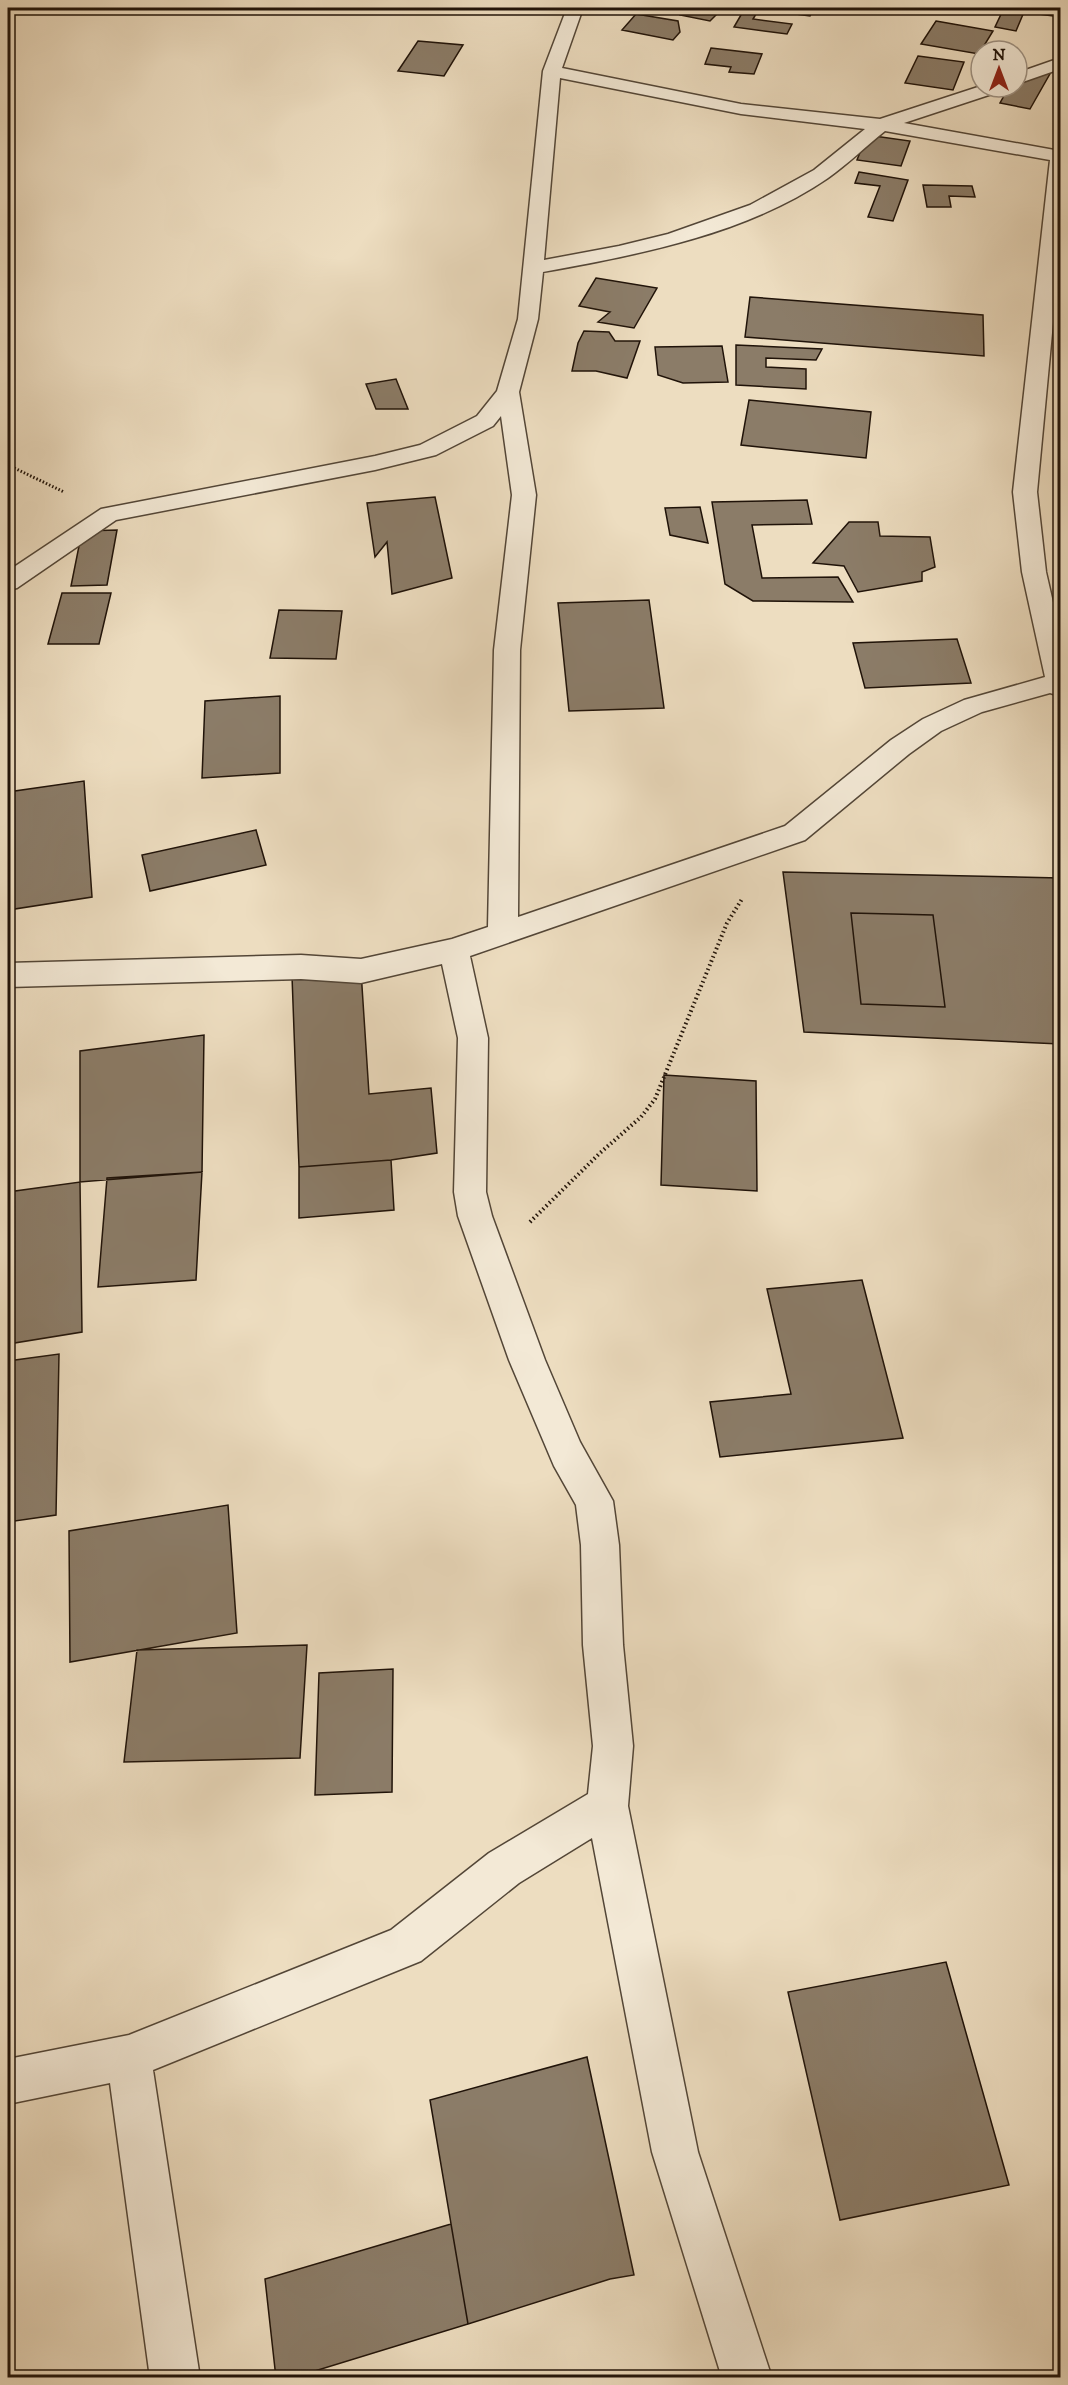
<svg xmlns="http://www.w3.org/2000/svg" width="1068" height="2385" viewBox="0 0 1068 2385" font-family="'IM FELL DW Pica',serif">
<rect width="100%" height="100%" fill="#edddc0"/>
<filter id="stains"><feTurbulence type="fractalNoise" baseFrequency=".00333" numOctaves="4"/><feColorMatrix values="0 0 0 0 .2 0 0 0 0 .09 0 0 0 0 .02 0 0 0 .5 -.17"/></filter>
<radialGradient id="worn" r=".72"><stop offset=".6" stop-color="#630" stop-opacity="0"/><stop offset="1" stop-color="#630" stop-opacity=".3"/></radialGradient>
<!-- building -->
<path fill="#8b7c68" stroke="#201309" stroke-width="1.5" d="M682,8H708L721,10L710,21L680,15Z
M745,8H802L814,9L810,16L759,9L753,19L792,24L787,34L734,27Z
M1004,8H1060V17L1024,12L1016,31L995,27Z
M636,14L678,21L680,32L673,40L622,30Z
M936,21L993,31L979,54L921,44Z
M418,41L463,45L444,76L398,71Z
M711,48L762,54L754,74L729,72L731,67L705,64Z
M918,56L964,62L953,90L905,83Z
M1018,72H1051L1030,109L1000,103L1009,87H1017Z
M867,135L910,141L901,166L857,160Z
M859,172L908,180L893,221L868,217L880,186L855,183Z
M923,185L972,186L975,197L949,196L951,207H927Z
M596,278L657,288L634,328L598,322L610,312L579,306Z
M750,297L983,315L984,356L745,337Z
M584,331L609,332L615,341H640L627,378L596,371H572L578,343Z
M736,345L822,349L816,360L766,358V367L806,369V389L736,385Z
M722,346L728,382L683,383L658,375L655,347Z
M396,379L408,409H376L366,384Z
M749,400L871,412L866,458L741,445Z
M435,497L452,578L392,594L387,542L375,557L367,503Z
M807,500L812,524L752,525L762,578L838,577L853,602L753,601L725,584L712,502Z
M700,507L708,543L670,535L665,508Z
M849,522H878L880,536L930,537L935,567L922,572V581L858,592L844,566L813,563Z
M117,530L107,585L71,586L82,531Z
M62,593H111L99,644H48Z
M649,600L664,708L569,711L558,603Z
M279,610L342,611L336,659L270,658Z
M957,639L971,683L865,688L853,643Z
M280,696V773L202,778L205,701Z
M84,781L92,897L8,910V792Z
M256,830L266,865L150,891L142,855Z
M783,872L1060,878V1044L804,1032Z
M851,913L933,915L945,1007L861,1004Z
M361,971L369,1094L431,1088L437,1153L391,1160L299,1167L292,976Z
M204,1035L202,1172L80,1182V1051Z
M664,1075L756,1081L757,1191L661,1185Z
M391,1160L394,1210L299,1218V1167Z
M202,1172L196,1280L98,1287L107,1178Z
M80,1182L82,1332L8,1344V1192Z
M862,1280L903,1438L720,1457L710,1402L791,1394L767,1289Z
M59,1354L56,1515L8,1522V1361Z
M228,1505L237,1633L70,1662L69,1531Z
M307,1645L300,1758L124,1762L137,1650Z
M393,1669L392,1792L315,1795L319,1673Z
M946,1962L1009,2185L840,2220L788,1992Z
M587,2057L634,2275L610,2279L468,2324L430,2100Z
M451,2224L468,2324L292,2378H276L265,2279Z"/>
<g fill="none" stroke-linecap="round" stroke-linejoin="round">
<!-- minor casing -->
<g stroke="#534637" stroke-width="3">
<path id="minor" d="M567,8H583L562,68L741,104L880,119L981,86L1004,87L1001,91L904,123L1060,151V248L1037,492L1046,572L1060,633V696L1050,693L982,712L941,731L909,754L805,840L470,956L488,1038L486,1192L492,1216L545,1360L580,1442L613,1501L619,1545L623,1645L633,1746L628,1806L698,2152L772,2378H722L652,2152L592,1838L519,1883L421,1961L153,2070L200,2378H150L110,2083L8,2104V2059L129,2035L391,1930L489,1853L588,1794L593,1746L583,1645L581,1545L576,1505L554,1466L509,1360L458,1216L454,1192L458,1038L442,964L361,983L301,979L8,987V963L301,955L361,959L452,939L488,927L494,650L512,495L501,416L493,426L436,455L375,470L116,520L17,588L8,590V571L101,509L375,456L420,445L477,416L497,391L518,319L543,71ZM560,78L741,114L865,129L814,170L750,205L668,234L619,246L544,260ZM885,131L1050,160L1013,492L1022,572L1045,677L964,700L923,719L891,740L785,826L518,917L520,650L536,495L519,392L538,319L543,272C640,254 745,235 828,178C848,164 866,146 885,131Z
M1060,58V69L1017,84V73Z"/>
</g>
<!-- path-far1 -->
<path stroke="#201309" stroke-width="3" stroke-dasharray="1.5 2" stroke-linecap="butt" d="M8,465L64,492"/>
<!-- path -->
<path stroke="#201309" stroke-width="4" stroke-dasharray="1.5 3" stroke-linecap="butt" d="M530,1222L600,1153L641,1117L655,1099L727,923L742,899"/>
<!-- minor -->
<use href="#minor" fill="#f3e9d6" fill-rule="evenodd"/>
</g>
<!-- margin -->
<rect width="1068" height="2385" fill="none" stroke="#edddc0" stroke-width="30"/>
<rect x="9" y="9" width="1050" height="2367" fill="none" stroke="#201309" stroke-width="3"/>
<rect x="15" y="15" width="1038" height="2355" fill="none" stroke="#201309" stroke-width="1.5"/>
<!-- north arrow -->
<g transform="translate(999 69)"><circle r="28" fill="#f3e9d6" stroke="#9f9384" stroke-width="1.5"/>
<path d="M0-4.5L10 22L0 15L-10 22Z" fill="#8f2418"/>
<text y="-9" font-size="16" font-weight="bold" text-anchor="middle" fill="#201309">N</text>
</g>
<rect width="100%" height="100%" filter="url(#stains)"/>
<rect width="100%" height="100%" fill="url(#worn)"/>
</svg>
